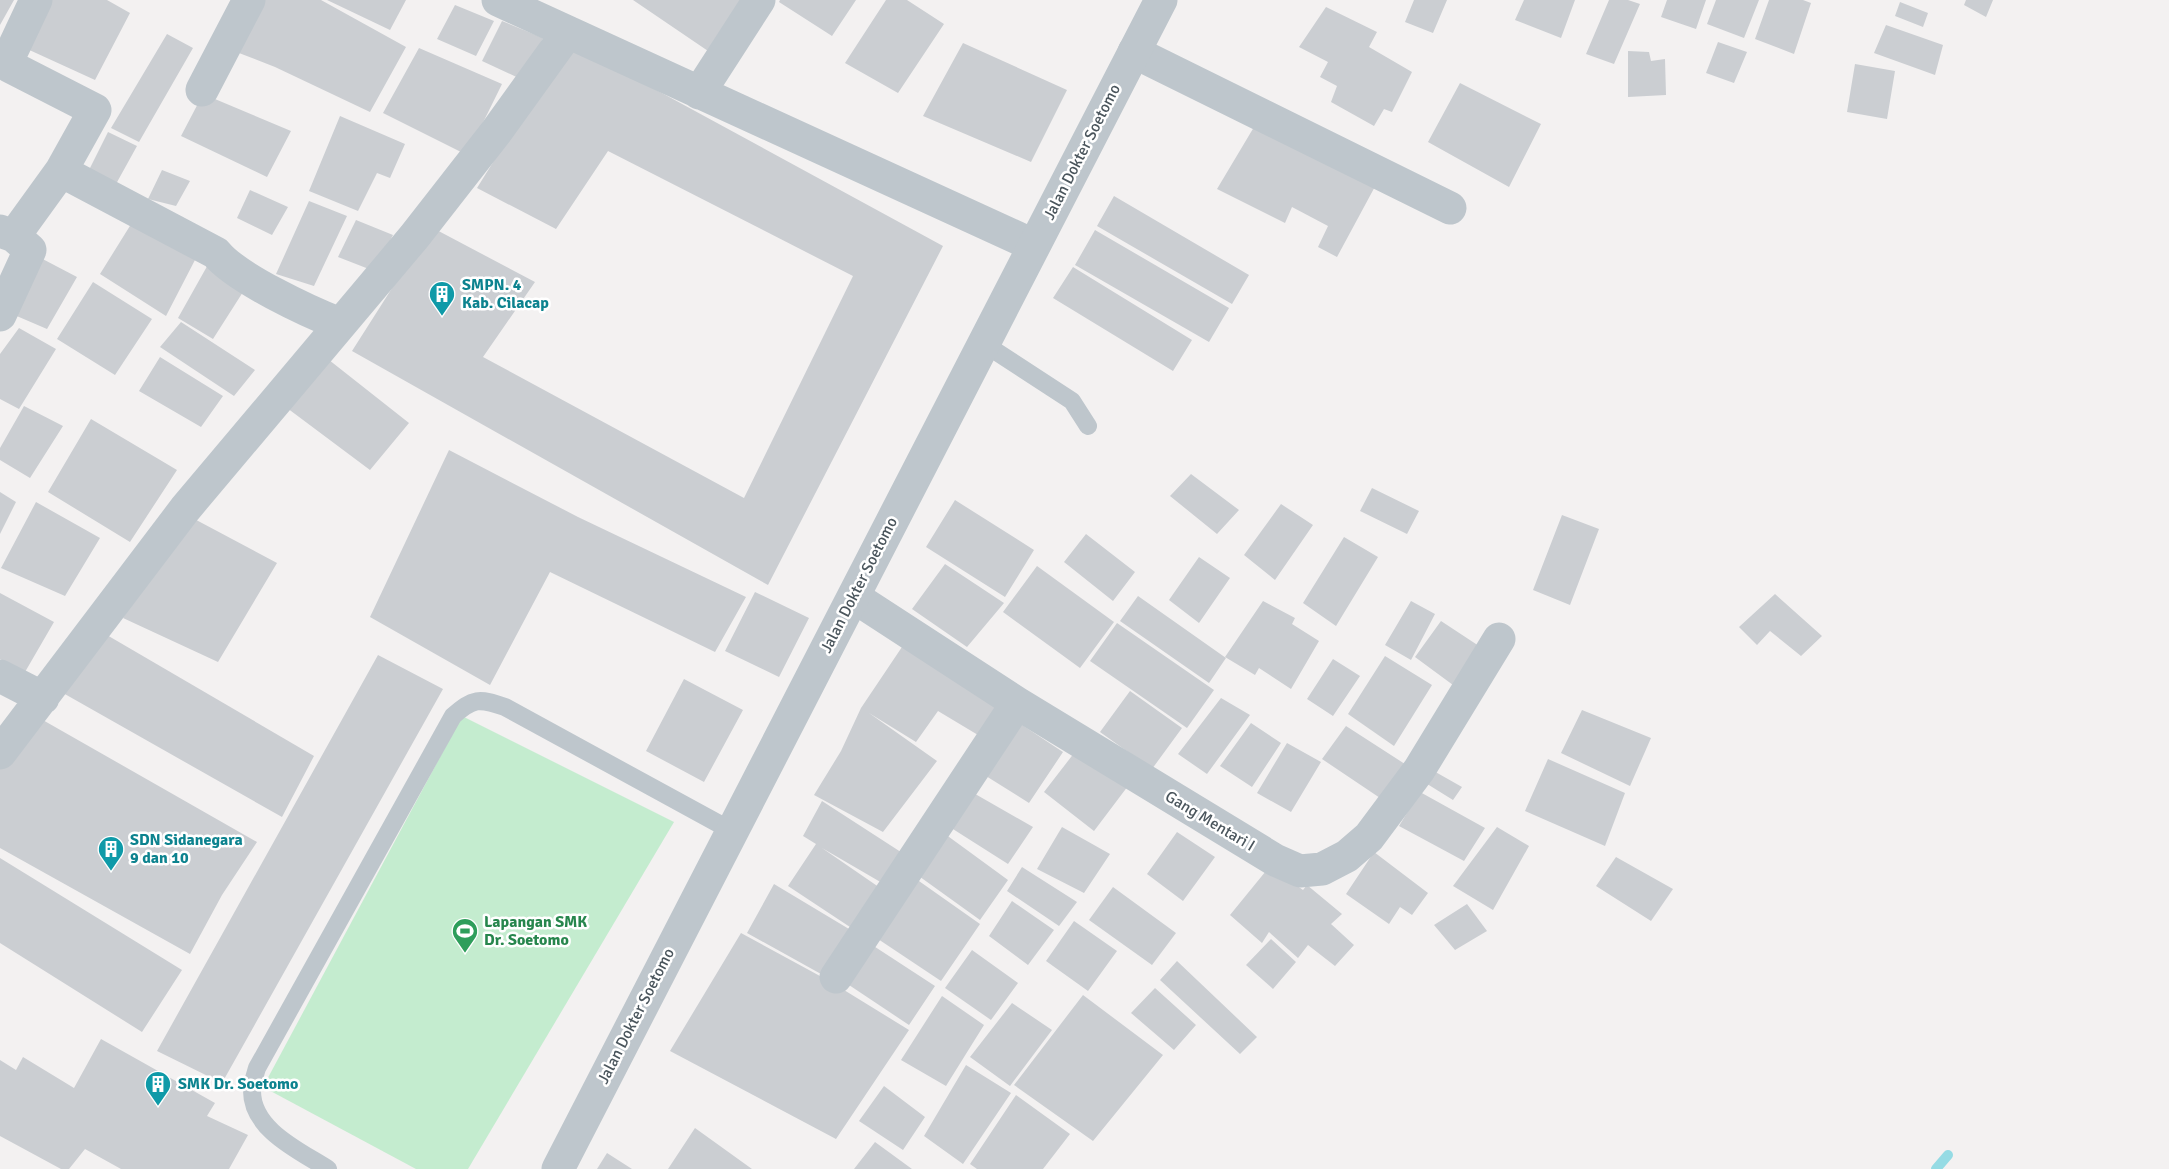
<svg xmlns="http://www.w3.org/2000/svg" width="2169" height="1169" viewBox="0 0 2169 1169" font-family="Signika,sans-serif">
<rect width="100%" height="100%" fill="#f3f1f1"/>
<!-- green -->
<path fill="#c4eccf" d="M462,716L674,822L468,1169H416L263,1087Z"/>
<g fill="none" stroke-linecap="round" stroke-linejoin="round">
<!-- stream -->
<path stroke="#95dbe4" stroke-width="10" d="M1936,1169L1948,1155"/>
</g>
<!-- building -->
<path fill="#cbced2" d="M0,0H14L0,25Z
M51,0H107L130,13L95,80L25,48Z
M265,0H321L406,47L370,112L275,67L239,53Z
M327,0H406L390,30Z
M633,0H746L711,53Z
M780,0H856L832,36L779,2Z
M886,0H907L944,24L898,93L845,63Z
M1414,0H1447L1433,33L1405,22Z
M1524,0H1575L1561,38L1515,20Z
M1609,0H1628L1640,4L1614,64L1586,54Z
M1667,0H1706L1696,29L1661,17Z
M1716,0H1759L1744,38L1707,24Z
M1769,0H1803L1811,3L1794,54L1755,39Z
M1966,0H1993L1986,17L1964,5Z
M1900,2L1928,13L1923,27L1895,16Z
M455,5L494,21L476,56L437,39Z
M1326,7L1377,32L1369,47L1412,72L1392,112L1384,109L1374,126L1331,102L1337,86L1320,77L1328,62L1299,47Z
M502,21L543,38L523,80L482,61Z
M1886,25L1943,45L1935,75L1874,53Z
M167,34L193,48L139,142L111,128Z
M568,42L943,246L768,585L352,351L431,227L535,282L483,357L744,498L853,276L608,151L556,229L477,188Z
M1718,42L1747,52L1734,83L1706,73Z
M963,43L1067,90L1031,162L923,116Z
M419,48L502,84L467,155L383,113Z
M1628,51L1649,52L1651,61L1665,59L1666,95L1628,97Z
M1855,64L1895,71L1887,119L1847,112Z
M1460,83L1541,124L1509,187L1428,142Z
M203,94L291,131L267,177L181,136Z
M340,116L405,144L390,178L377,173L358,211L309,191Z
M1257,122L1378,181L1337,257L1318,247L1328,226L1292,207L1285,223L1217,189Z
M108,132L137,146L116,184L89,170Z
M162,170L190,181L176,206L148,199Z
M250,190L288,207L272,235L237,218Z
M1114,196L1249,275L1232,304L1097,226Z
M309,201L347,216L314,286L276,274Z
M356,220L393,235L374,271L338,257Z
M133,221L196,258L166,316L100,274Z
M1095,230L1229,308L1209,342L1075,265Z
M35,255L77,277L47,329L5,311Z
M210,261L250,281L213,339L178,318Z
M1073,267L1192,340L1173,371L1053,298Z
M93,282L152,319L115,375L57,339Z
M181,322L255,370L234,396L160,347Z
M19,328L56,349L19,409L0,399V354Z
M324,356L409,423L370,470L283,405Z
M160,357L223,396L201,427L139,391Z
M24,406L63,426L30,478L0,460V448Z
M91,419L177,470L130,542L48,492Z
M449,450L578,517L746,597L715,652L550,572L490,685L370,617Z
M1191,474L1239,510L1217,534L1170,496Z
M1372,488L1419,511L1407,534L1360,511Z
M0,492L16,502L0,534Z
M955,500L1034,550L1005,597L926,547Z
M36,502L100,538L65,596L1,568Z
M1281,504L1313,525L1275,580L1244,555Z
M185,514L277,563L218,662L123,618Z
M1562,515L1599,529L1570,605L1533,590Z
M1086,534L1135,572L1113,601L1064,562Z
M1344,537L1378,557L1336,626L1303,603Z
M1199,557L1230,578L1199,623L1169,600Z
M945,564L1004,603L967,647L912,609Z
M1037,566L1114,622L1080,668L1003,612Z
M755,592L809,618L779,677L725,651Z
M0,593L54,622L25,672L0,659Z
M1775,594L1822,636L1801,656L1770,631L1757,645L1739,627Z
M1138,596L1226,658L1209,683L1120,621Z
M1263,601L1295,618L1292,624L1319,641L1291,689L1259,668L1255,675L1225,657Z
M1411,601L1435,614L1411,660L1385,645Z
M1441,621L1482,648L1453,685L1415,657Z
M1117,623L1214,690L1187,728L1090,661Z
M100,631L314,756L282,817L63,693Z
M906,641L1006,703L978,735L938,711L916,742L869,713L937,761L883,832L814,795L841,751L861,708Z
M378,655L443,689L222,1083L157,1051Z
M1385,656L1432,685L1394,746L1348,714Z
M1333,659L1360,676L1333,716L1307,699Z
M684,679L743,710L704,782L646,751Z
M1130,691L1182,728L1152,769L1100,732Z
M1221,698L1250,715L1207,774L1178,754Z
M1582,710L1651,738L1630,786L1561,753Z
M34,715L257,842L222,895L190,954L0,848V767Z
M1013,719L1063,752L1029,803L978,771Z
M1251,723L1281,743L1252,787L1220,766Z
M1346,726L1408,766L1386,802L1322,759Z
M1287,743L1321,762L1291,812L1257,793Z
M1078,748L1128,786L1094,831L1044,792Z
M1548,759L1625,793L1605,846L1525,811Z
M1432,770L1462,787L1453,800L1424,782Z
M970,791L1033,827L1008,864L945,824Z
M1420,792L1485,828L1464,861L1399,826Z
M822,801L907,856L889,887L822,848L886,892L856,931L788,886L816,844L803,836Z
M1062,827L1110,854L1084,893L1037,869Z
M1497,827L1529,846L1493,910L1453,886Z
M1177,832L1215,857L1183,901L1147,874Z
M945,834L1008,880L980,920L916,874Z
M1374,852L1428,893L1412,915L1400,907L1389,924L1346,894Z
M1616,857L1673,889L1651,921L1596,886Z
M0,858L182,970L142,1032L0,943Z
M1270,866L1303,890L1307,885L1342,914L1331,924L1354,945L1335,966L1308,945L1298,958L1269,932L1262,943L1230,915Z
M1022,867L1077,902L1059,926L1007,891Z
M909,874L980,924L941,981L869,933Z
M774,884L859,935L830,979L747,933Z
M1113,887L1176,933L1152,965L1089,920Z
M1012,901L1054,930L1028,965L989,936Z
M1467,904L1487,931L1455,950L1434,925Z
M1074,921L1117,951L1088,991L1046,961Z
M741,933L831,982L909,1030L836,1139L670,1051Z
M1271,939L1296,962L1273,989L1246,965Z
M866,941L935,986L909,1025L840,979Z
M972,950L1018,983L991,1020L945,988Z
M1177,961L1257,1037L1240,1054L1160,980Z
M1155,988L1196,1025L1174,1050L1131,1013Z
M1083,995L1163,1055L1093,1141L1014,1085Z
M942,996L984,1025L946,1086L901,1060Z
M1012,1003L1052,1030L1010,1086L970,1057Z
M101,1039L215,1103L207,1116L248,1135L229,1169H121L85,1149L69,1169H61L0,1136V1060L16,1070L23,1057L74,1088Z
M966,1065L1011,1093L963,1164L924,1136Z
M884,1086L925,1117L903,1150L859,1121Z
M1016,1095L1070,1134L1043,1169H977L970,1164Z
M695,1128L752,1169H668Z
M875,1142L912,1169H854Z
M607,1153L632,1169H597Z"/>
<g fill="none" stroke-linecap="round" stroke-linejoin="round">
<!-- service -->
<path stroke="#bec6cc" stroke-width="18" d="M983,343L1072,401L1088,426
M328,1169C300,1151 252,1130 252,1091C252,1083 255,1075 257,1068L453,716C473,698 479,698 505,707L732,831"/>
<!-- minor -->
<path stroke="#bec6cc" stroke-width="33" d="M498,0L1033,245
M1134,52L1450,208
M202,90L249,0
M699,93L759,0
M61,171L216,253C236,278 309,312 340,324
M0,231L14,236L30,250L0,315
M14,236L61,171L95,110L9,66L11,53L36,0
M854,597L1017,703L1275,860L1300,871L1322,869L1347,856L1369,837L1419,770L1499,639
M0,676L43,698
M0,753L185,509L414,237L496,132L568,32
M836,977L1017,703"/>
<!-- tertiary -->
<path stroke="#bec6cc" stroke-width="33" d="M558,1169L1161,0"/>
</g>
<!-- icons -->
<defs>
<g id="building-pin" transform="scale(1.35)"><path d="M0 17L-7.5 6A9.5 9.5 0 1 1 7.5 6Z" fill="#0f9aa8" stroke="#fff"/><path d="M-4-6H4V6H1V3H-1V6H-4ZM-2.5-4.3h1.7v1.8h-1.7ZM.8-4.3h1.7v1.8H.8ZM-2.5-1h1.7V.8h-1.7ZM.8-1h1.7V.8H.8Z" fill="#fff"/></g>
<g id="stadium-pin" transform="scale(1.35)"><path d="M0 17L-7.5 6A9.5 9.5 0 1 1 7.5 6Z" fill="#2e9e5b" stroke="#fff"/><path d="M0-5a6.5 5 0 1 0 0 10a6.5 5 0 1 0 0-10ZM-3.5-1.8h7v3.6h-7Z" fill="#fff"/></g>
</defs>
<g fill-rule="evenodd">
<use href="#building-pin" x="442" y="294"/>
<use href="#building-pin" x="111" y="849"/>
<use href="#stadium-pin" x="465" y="931"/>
<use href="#building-pin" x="158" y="1084"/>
</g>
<g text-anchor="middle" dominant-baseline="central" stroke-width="5" stroke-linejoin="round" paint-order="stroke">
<!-- street labels -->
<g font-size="16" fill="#4a555c" stroke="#fff">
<text transform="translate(1082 152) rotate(-63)">Jalan Dokter Soetomo</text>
<text transform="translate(859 585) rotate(-63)">Jalan Dokter Soetomo</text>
<text transform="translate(1210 821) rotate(31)">Gang Mentari I</text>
<text transform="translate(636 1016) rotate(-63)">Jalan Dokter Soetomo</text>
</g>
<!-- culture labels -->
<g font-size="16" font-weight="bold" fill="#0d838f" stroke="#fff" text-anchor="start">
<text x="462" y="285">SMPN. 4<tspan x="462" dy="18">Kab. Cilacap</tspan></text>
<text x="130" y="840">SDN Sidanegara<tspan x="130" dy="18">9 dan 10</tspan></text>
<text x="178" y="1084">SMK Dr. Soetomo</text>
</g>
<!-- leisure labels -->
<g font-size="16" font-weight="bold" fill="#27864d" stroke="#fff" text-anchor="start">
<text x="484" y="922">Lapangan SMK<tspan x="484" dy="18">Dr. Soetomo</tspan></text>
</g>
</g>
</svg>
